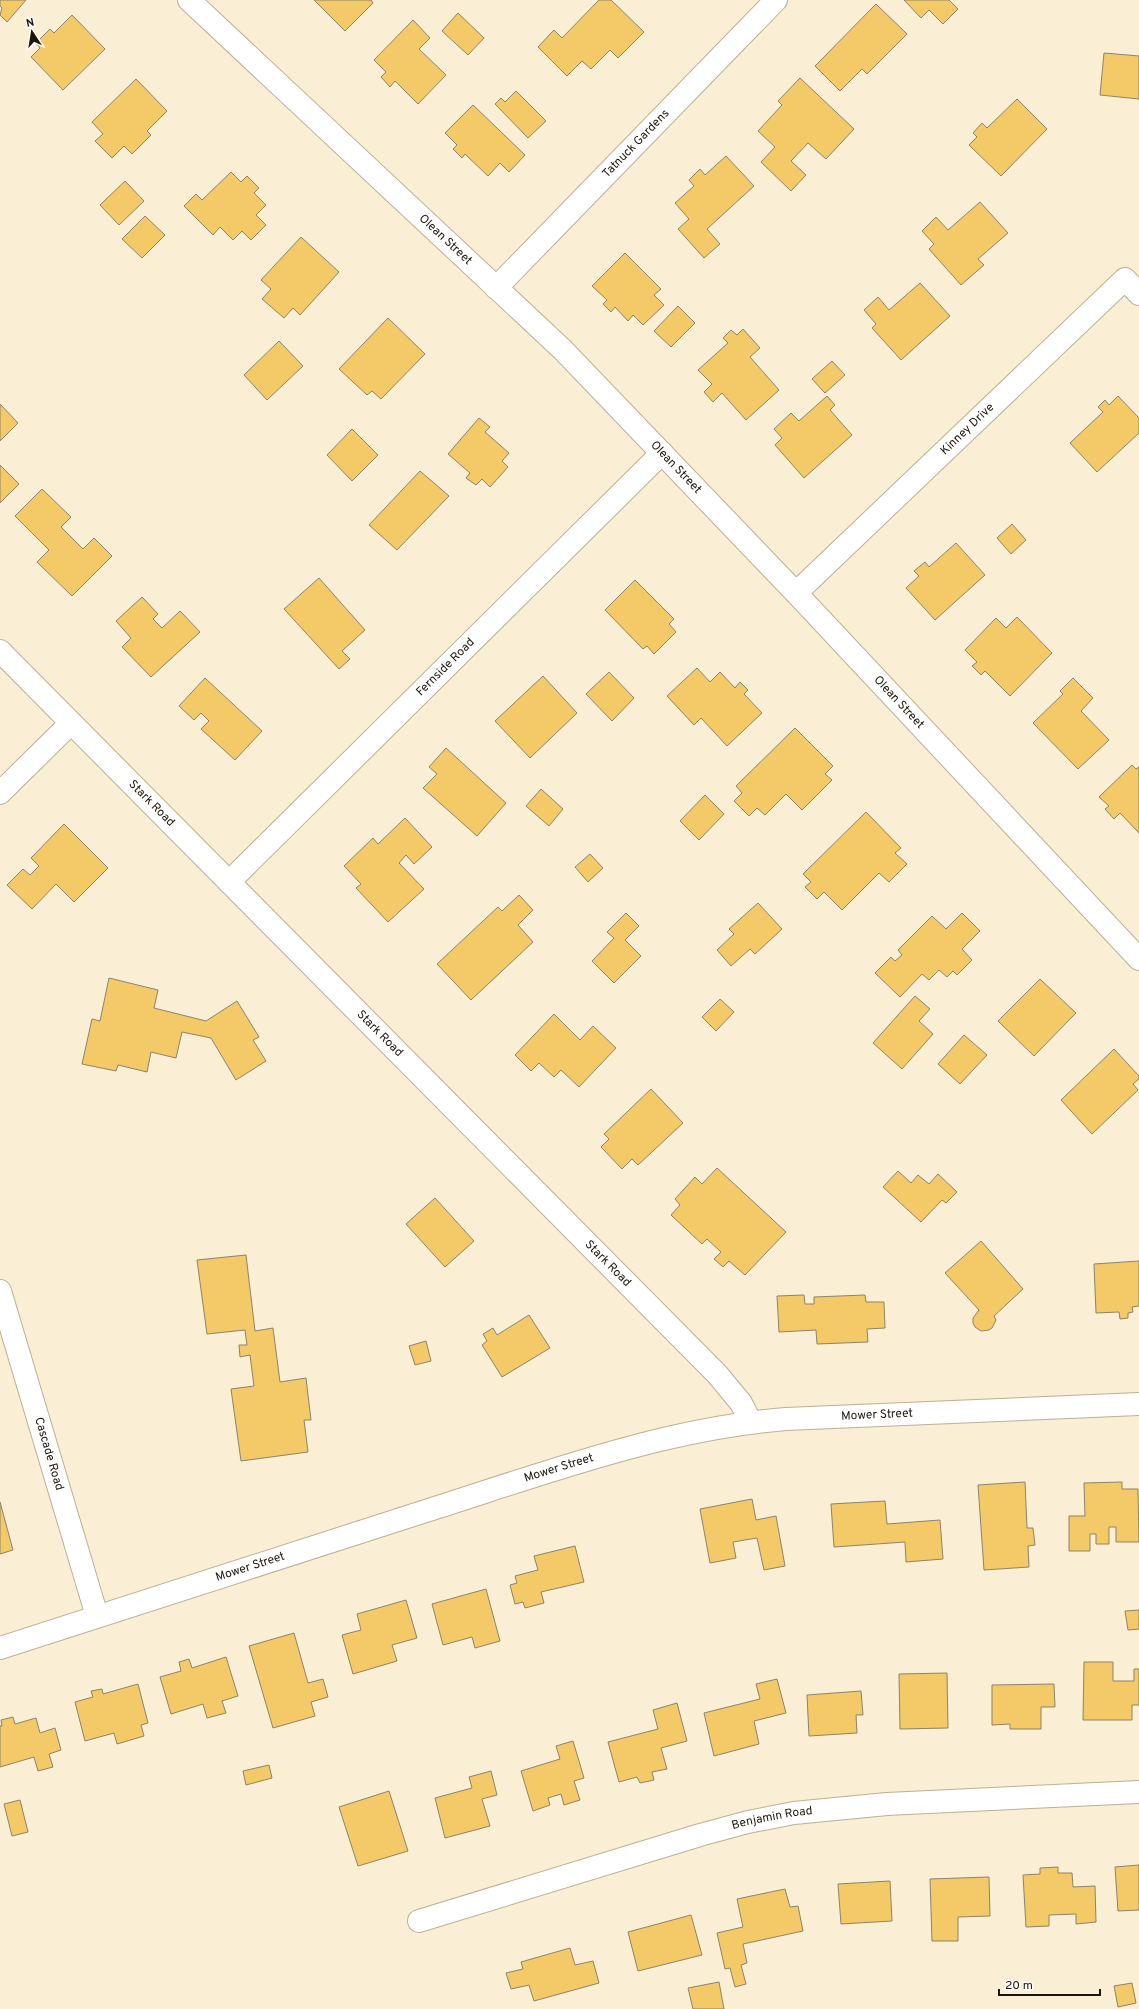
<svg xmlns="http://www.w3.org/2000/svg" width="1139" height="2009" viewBox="0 0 1139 2009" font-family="Overpass,sans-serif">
<rect width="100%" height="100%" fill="#faeed4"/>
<!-- building -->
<path fill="#f3ca67" stroke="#8d836b" d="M0,0H26L7,22L0,15L2,8L0,6Z
M314,0H371L373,3L345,31Z
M599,0H611L644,32L618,58L610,50L591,69L582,61L567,76L538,47L554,30L562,38Z
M904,0H949L958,9L943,24L929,10L921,18Z
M876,4L907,34L867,74L862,69L840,91L815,66Z
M458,13L484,38L468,55L442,31Z
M72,15L105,49L63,90L31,57L40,48L36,43L50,29L54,33Z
M413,20L430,38L419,49L446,75L418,104L395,81L390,87L381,77L386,72L374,60Z
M1104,53L1139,56V99L1100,95Z
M800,78L854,129L826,159L808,143L791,161L806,175L791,191L761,162L775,147L758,131L782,105L778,101Z
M136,79L167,111L147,131L151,135L132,154L124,146L112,158L95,141L103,134L92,122Z
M516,91L546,121L528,138L495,104L501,98L505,102Z
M1017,99L1047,129L1001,176L969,145L977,137L973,133L982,123L987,128Z
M473,105L525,155L509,172L500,163L488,176L465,154L462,158L453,149L457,145L445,133Z
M726,156L754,186L707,229L720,244L704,258L678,229L689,219L675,203L694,186L689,180L700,169L705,175Z
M231,172L241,182L247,176L259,188L254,193L266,205L256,215L266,225L251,240L242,231L233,240L220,227L213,235L184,206L196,194L202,200Z
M125,181L144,201L119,225L100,205Z
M980,202L1008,233L978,259L984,265L961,285L929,249L934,244L922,231L936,217L948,230Z
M145,216L165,235L142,258L122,239Z
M301,237L339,272L300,315L293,308L284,318L262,299L271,289L261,280Z
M625,253L661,289L654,295L664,305L643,325L633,315L628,321L615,307L611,312L603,304L607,300L592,286Z
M920,283L950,316L901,360L872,328L876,324L864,310L878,297L889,310Z
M678,306L695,323L671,347L654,331Z
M388,318L425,354L381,399L372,391L367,395L339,369Z
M743,329L760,348L750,357L779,390L746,420L722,393L713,402L704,392L712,384L698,370L728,343L723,338L731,330L737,335Z
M279,341L303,366L267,400L244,375Z
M832,361L845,375L825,393L812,379Z
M827,396L835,405L830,410L852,435L804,478L775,445L782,438L774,429L791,413L799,421Z
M1118,396L1139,418V433L1097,472L1070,443L1103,412L1098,407L1105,400L1109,405Z
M0,404L18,423L0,441Z
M479,418L490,427L485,432L509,453L502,461L508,467L490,487L482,479L476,485L466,478L470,473L448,454Z
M352,429L378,455L352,481L327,455Z
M0,465L19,484L0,503Z
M420,471L449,496L397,550L369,525Z
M42,489L71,517L61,527L83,549L94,538L112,556L72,596L37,562L49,550L15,516Z
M1012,524L1026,540L1011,554L997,538Z
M956,543L985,575L935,620L906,588L919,576L914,571L925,562L929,567Z
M319,578L365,630L342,651L350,659L339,669L284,609Z
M635,580L674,619L669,624L676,632L654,654L647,646L643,649L605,610Z
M142,597L158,614L153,619L162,628L180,611L200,632L151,677L122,647L131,638L116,621Z
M1017,617L1052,653L1010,696L985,671L981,675L972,666L977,662L965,650L996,618L1006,628Z
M697,668L710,682L720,672L735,688L740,682L748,690L744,694L762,713L727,746L701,718L694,725L667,696Z
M609,672L634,698L612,721L586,694Z
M543,676L577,713L530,758L495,721Z
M205,678L262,731L235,760L201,729L209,721L201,713L194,720L179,706Z
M1073,678L1093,698L1081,711L1109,740L1078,769L1033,723L1063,694L1060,691Z
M795,728L833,766L825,774L832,780L802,810L786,794L765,815L757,808L749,816L734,801L742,793L736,786Z
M446,748L506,803L477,836L423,788L437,774L429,767Z
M1132,765L1136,769L1139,767V833L1120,813L1114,819L1105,809L1109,806L1099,797Z
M541,789L563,809L549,826L526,806Z
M705,795L724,814L699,840L680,821Z
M866,812L901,848L895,853L907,864L889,882L879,873L842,910L824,892L817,899L805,887L811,882L803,874Z
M405,818L432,847L414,864L406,855L399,863L424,889L388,922L356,888L361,884L344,866L373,838L378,844Z
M64,824L108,868L74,902L56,884L32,909L7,885L23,869L30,875L39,866L31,858Z
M590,854L603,868L588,882L575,867Z
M519,895L533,910L518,925L533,942L471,1000L437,964L498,907L502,911Z
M758,903L782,929L755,954L750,949L731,966L717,950L734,934L729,929Z
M626,913L639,926L625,940L641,956L614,983L592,961L614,938L607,932Z
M962,913L980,931L962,949L972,960L957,975L953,971L947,977L939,970L929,980L922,974L900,997L875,973L891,957L895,961L902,955L898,950L932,916L946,929Z
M109,978L158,990L154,1008L206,1021L237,1001L259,1037L253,1040L266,1061L236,1080L211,1038L182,1032L176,1058L151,1052L147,1072L118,1065L116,1071L82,1064L92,1019L100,1021Z
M1040,979L1076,1013L1034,1056L998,1021Z
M915,996L930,1009L919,1021L933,1034L902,1069L873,1043Z
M720,999L734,1012L716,1031L702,1017Z
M554,1014L580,1040L593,1026L616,1048L579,1087L561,1070L554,1077L539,1063L531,1071L515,1055Z
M964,1035L987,1055L960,1084L938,1064Z
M1114,1049L1139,1076V1079L1133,1084L1138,1090L1092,1134L1061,1100Z
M651,1089L683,1123L638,1165L632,1159L622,1169L601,1147L609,1139L604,1134Z
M717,1168L786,1232L745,1275L729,1261L723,1267L714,1259L721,1252L707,1239L702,1244L671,1215L680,1205L675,1199L695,1177L702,1184Z
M898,1171L911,1183L918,1175L929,1184L938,1174L957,1192L946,1203L942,1200L921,1222L883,1187Z
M435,1198L474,1241L445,1267L406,1224Z
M981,1241L1023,1289L994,1316L996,1320L992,1328L989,1330L981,1331L975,1327L973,1323V1318L979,1310L945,1273Z
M246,1255L255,1331L273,1328L280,1382L306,1378L311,1420H304L308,1452L241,1461L231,1389L254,1386L250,1355L240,1357L239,1345H247L245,1330L207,1334L197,1260Z
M1139,1261V1306L1132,1307L1133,1312L1128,1313V1318L1120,1319L1119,1312L1096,1313L1094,1264Z
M804,1295L805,1304H814V1297L865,1295L866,1302H884L885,1328L867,1329L868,1342L817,1344L816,1330L779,1332L777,1296Z
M529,1315L550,1348L502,1377L482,1345L487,1341L483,1334L493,1328L497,1335Z
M426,1341L431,1361L415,1365L409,1346Z
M1025,1482L1027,1528H1033L1035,1545L1028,1546L1029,1567L984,1570L978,1485Z
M1122,1482V1489H1138L1139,1542H1116V1527H1109V1544H1096V1534H1090V1551H1069V1516H1085L1084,1483Z
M752,1499L756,1520L776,1516L785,1566L764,1570L757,1538L733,1542L736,1558L710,1563L700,1509Z
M885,1501L887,1524L940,1520L943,1559L906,1562L905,1542L834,1547L831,1504Z
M0,1502L13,1550L0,1554Z
M575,1546L584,1582L541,1592L544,1603L525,1608L523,1602L515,1604L510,1585L517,1583L515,1576L538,1570L534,1556Z
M486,1589L500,1641L475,1648L472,1637L443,1645L432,1604Z
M406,1600L417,1638L392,1645L397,1661L353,1674L342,1635L361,1630L357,1614Z
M1139,1610V1629L1128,1630L1125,1611Z
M294,1633L308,1683L323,1679L328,1697L311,1702L315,1716L273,1728L249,1646Z
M226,1657L238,1696L222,1701L226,1713L207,1718L203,1704L171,1714L160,1677L181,1671L179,1662L189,1659L192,1668Z
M1084,1662H1113V1681H1134V1669H1139V1705H1132V1720H1083Z
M947,1673L948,1728L900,1729L899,1674Z
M777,1679L786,1713L754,1721L759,1744L714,1756L704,1713L760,1699L756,1684Z
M138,1684L148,1723L141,1725L144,1736L117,1744L114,1733L85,1741L75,1702L93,1697L91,1691L102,1689L103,1694Z
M1054,1684L1055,1707H1041V1729H1010V1724L992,1725V1685Z
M861,1691L863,1715H856L857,1733L809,1736L807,1695Z
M677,1703L687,1741L661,1748L667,1769L652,1772L654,1780L640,1783L637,1777L619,1782L608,1742L658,1729L653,1710Z
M13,1717L15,1724L36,1718L40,1733L55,1728L61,1750L49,1754L53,1767L38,1771L34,1757L0,1767V1726H2L1,1720Z
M573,1741L584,1778L574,1781L580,1800L564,1805L561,1794L548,1798L550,1805L533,1811L521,1771L560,1759L556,1746Z
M269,1765L272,1778L246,1785L243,1771Z
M491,1771L497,1795L482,1799L490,1826L445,1838L435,1798L472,1788L469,1777Z
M389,1791L408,1851L358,1866L339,1807Z
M20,1800L28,1832L12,1836L4,1804Z
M1139,1865V1910L1118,1911L1115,1867Z
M1058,1867V1873H1072L1073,1887L1095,1886L1096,1922L1076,1924V1914L1049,1915V1926L1026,1927L1023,1875L1040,1874V1868Z
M989,1877L990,1916L958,1917V1941H932L930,1879Z
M890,1881L892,1921L841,1924L838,1884Z
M785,1889L790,1907L798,1906L803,1931L743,1944L747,1963L741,1965L746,1984L735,1987L730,1968L725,1969L717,1933L743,1927L737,1899Z
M691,1915L702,1955L638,1971L628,1932Z
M570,1948L575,1965L593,1961L599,1983L534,2001L529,1985L511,1989L506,1973L523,1969L521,1962Z
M719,1982L724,2009H693L688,1988Z
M1132,1983L1136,2003L1118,2007L1114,1986Z"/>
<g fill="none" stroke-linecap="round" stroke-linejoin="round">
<!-- street casing -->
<g stroke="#bbb098" stroke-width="24">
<g id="street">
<path id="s1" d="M496,288L776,0"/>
<path id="s2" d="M796,593L1125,279L1139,294"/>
<path id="s3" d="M0,651L717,1374L741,1403L751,1422"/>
<path d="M0,793L71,723"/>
<path id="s4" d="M229,882L662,453"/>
<path id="s5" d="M0,1291L97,1616"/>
<path id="s6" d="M419,1921L700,1835L748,1822L794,1813L887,1804L1139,1792"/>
</g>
</g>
<!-- secondary casing -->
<g stroke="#bbb098" stroke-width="24">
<g id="secondary">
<path id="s7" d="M189,0L563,350L796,593L1139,959"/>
<path id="s8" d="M0,1648C144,1601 288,1555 432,1509C548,1472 664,1429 786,1419L1139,1404"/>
</g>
</g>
<!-- street -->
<use href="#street" stroke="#fff" stroke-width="22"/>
<!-- secondary -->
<use href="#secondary" stroke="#fff" stroke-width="22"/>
</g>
<g text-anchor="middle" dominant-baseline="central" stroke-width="4" stroke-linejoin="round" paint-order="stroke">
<!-- street labels -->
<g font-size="12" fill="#1b160d" stroke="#fffcf7">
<text stroke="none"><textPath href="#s1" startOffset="201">Tatnuck Gardens</textPath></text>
<text stroke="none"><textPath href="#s7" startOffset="351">Olean Street</textPath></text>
<text stroke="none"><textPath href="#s2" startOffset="237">Kinney Drive</textPath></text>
<text stroke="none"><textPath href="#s7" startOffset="675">Olean Street</textPath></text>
<text stroke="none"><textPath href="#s4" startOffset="305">Fernside Road</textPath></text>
<text stroke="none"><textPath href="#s7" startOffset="999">Olean Street</textPath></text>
<text stroke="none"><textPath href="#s3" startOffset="215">Stark Road</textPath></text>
<text stroke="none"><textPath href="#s3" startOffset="539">Stark Road</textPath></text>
<text stroke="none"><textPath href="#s3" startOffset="863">Stark Road</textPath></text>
<text stroke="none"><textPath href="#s8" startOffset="911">Mower Street</textPath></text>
<text stroke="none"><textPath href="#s5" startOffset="170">Cascade Road</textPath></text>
<text stroke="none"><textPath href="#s8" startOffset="587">Mower Street</textPath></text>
<text stroke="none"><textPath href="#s8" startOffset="263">Mower Street</textPath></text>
<text stroke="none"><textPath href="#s6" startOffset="368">Benjamin Road</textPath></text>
</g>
</g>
<!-- north arrow -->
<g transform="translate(32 32) rotate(348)" stroke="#fffcf7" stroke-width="3" paint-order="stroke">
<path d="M0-3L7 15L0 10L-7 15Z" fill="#1b160d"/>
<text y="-6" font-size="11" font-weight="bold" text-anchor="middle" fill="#1b160d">N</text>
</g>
<!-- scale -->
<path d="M999 1989v6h101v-6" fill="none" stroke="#1b160d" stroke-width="2"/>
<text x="1005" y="1989" font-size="12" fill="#1b160d" stroke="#fffcf7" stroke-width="3" paint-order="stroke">20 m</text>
</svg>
